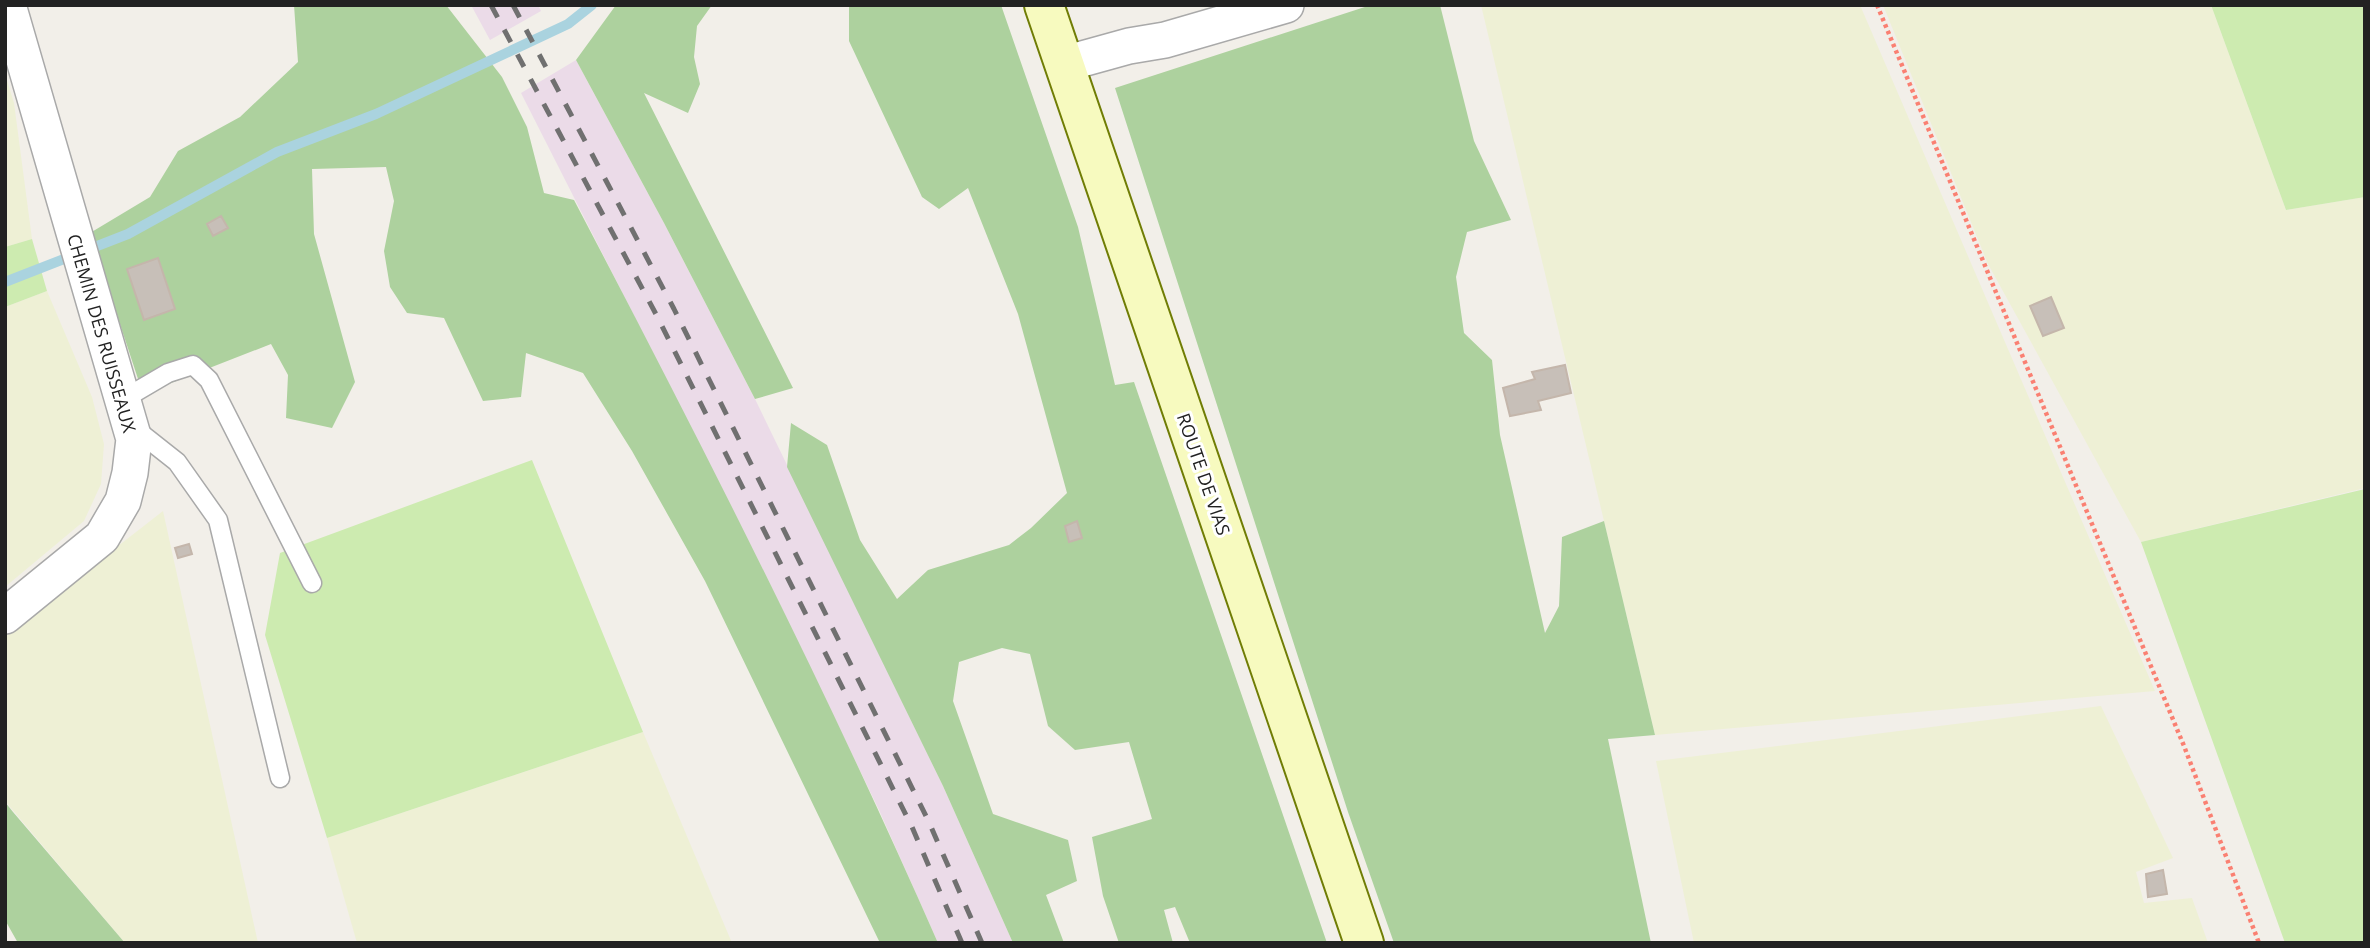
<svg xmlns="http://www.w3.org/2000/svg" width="2370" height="948" viewBox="0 0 2370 948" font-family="'Open Sans',sans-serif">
<rect width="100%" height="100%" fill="#f2efe9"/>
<!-- industrial -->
<path fill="#ebdbe8" d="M471,5H538L541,11L490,40Z
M576,60L664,223L755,399L943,786L1013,943H938L879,810L767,578L521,93Z"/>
<!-- farmland -->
<path fill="#eef0d5" d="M1481,5H1860L2155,691L1655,735Z
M1883,5H2211L2286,210L2365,197V488L2141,542L1988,264Z
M5,74L14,103L32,239L5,247Z
M47,291L92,397L104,444L101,484L84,521L5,587V307Z
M163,511L258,943H125L5,801V634Z
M2101,706L2173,858L2136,872L2144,903L2192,898L2208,943H1694L1656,761Z
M643,732L732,943H357L327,838Z"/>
<!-- grass -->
<path fill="#cdebb0" d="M2211,5H2365V197L2286,210Z
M32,239L47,291L5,307V247Z
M532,460L643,732L327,838L265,635L280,553Z
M2365,489V943H2285L2141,542Z"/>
<!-- forest -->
<path fill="#add19e" d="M294,5H446L502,77L527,127L544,193L574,200C702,444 827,690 938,943H880L705,581L632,451L583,373L526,353L521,397L483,401L444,318L407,313L390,287L384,251L394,201L386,167L312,169L314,234L355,382L332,428L286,418L288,375L271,344L143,394L90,233L150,197L178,151L240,117L298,62Z
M616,5H712L697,26L694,57L700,84L688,113L644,93L793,388L755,399L664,223L576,60Z
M849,5H1001L1078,227L1115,385L1134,382L1327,943H1190L1175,907L1164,910L1173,943H1119L1103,896L1092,837L1152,819L1129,742L1075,750L1048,726L1030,654L1002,648L959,662L953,701L993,814L1068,840L1077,881L1046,895L1064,943H1013L943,786L787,467L791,423L827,445L860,540L897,599L928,570L1009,545L1031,528L1067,493L1018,314L968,188L939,209L922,197L849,41Z
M1371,5H1440L1474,141L1511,220L1467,232L1456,277L1464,333L1492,360L1500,435L1545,633L1559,606L1562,537L1604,521L1655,735L1608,739L1651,943H1394L1348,812L1115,88Z
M5,802L13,812L125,943H18L5,920Z"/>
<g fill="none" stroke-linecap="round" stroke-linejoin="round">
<!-- stream -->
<path stroke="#aad3df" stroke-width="10" d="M5,282L128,234L277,152L376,114L568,24L592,5"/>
</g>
<!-- building -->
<path fill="#c7bfb8" stroke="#c4b6ab" stroke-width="2" d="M221,216L228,228L213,236L207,224Z
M158,258L175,309L144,320L127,269Z
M2051,297L2064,328L2043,336L2030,306Z
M1565,365L1571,393L1538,401L1541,410L1510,416L1503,388L1535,379L1532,372Z
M1077,521L1082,538L1069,542L1065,526Z
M189,544L192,554L178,558L175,548Z
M2163,870L2167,894L2148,897L2146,874Z"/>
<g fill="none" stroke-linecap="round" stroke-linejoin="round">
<!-- service casing -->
<g stroke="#a9a9a9" stroke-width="21">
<path id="service" d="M122,400L168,373L193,365L209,380L312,583
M134,428L177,462L218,520L280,778"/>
</g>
<!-- minor casing -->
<g stroke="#a9a9a9" stroke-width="38">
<path id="minor" d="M1064,64L1129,46L1165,40L1286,5
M5,616L102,537L123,501L130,473L134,439L8,5"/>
</g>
<!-- secondary casing -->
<g stroke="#707d05" stroke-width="42">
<path id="secondary" d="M1044,5L1364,943"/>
</g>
<!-- path -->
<path stroke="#fa8072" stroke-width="4.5" stroke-dasharray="3.5 3.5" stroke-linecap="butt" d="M1877,5L2184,746L2259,943"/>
<!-- service -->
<use href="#service" stroke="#fff" stroke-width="18"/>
<!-- minor -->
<use href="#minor" stroke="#fff" stroke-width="35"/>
<!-- secondary -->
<use href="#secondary" stroke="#f7fabf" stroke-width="38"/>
<!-- rail -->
<path stroke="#707070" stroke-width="5" stroke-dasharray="14 14" stroke-linecap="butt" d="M491,5L658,318L912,827L962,943
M513,5L674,309L928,820L982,943"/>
</g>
<g text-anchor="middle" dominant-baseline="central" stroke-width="6" stroke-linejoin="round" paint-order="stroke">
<!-- street labels -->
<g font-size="18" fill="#222" stroke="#fff">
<text transform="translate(102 333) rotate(74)">CHEMIN DES RUISSEAUX</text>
<text transform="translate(1204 474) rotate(71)">ROUTE DE VIAS</text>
</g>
</g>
<!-- border -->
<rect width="2370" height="948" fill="none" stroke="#222222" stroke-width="14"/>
</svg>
